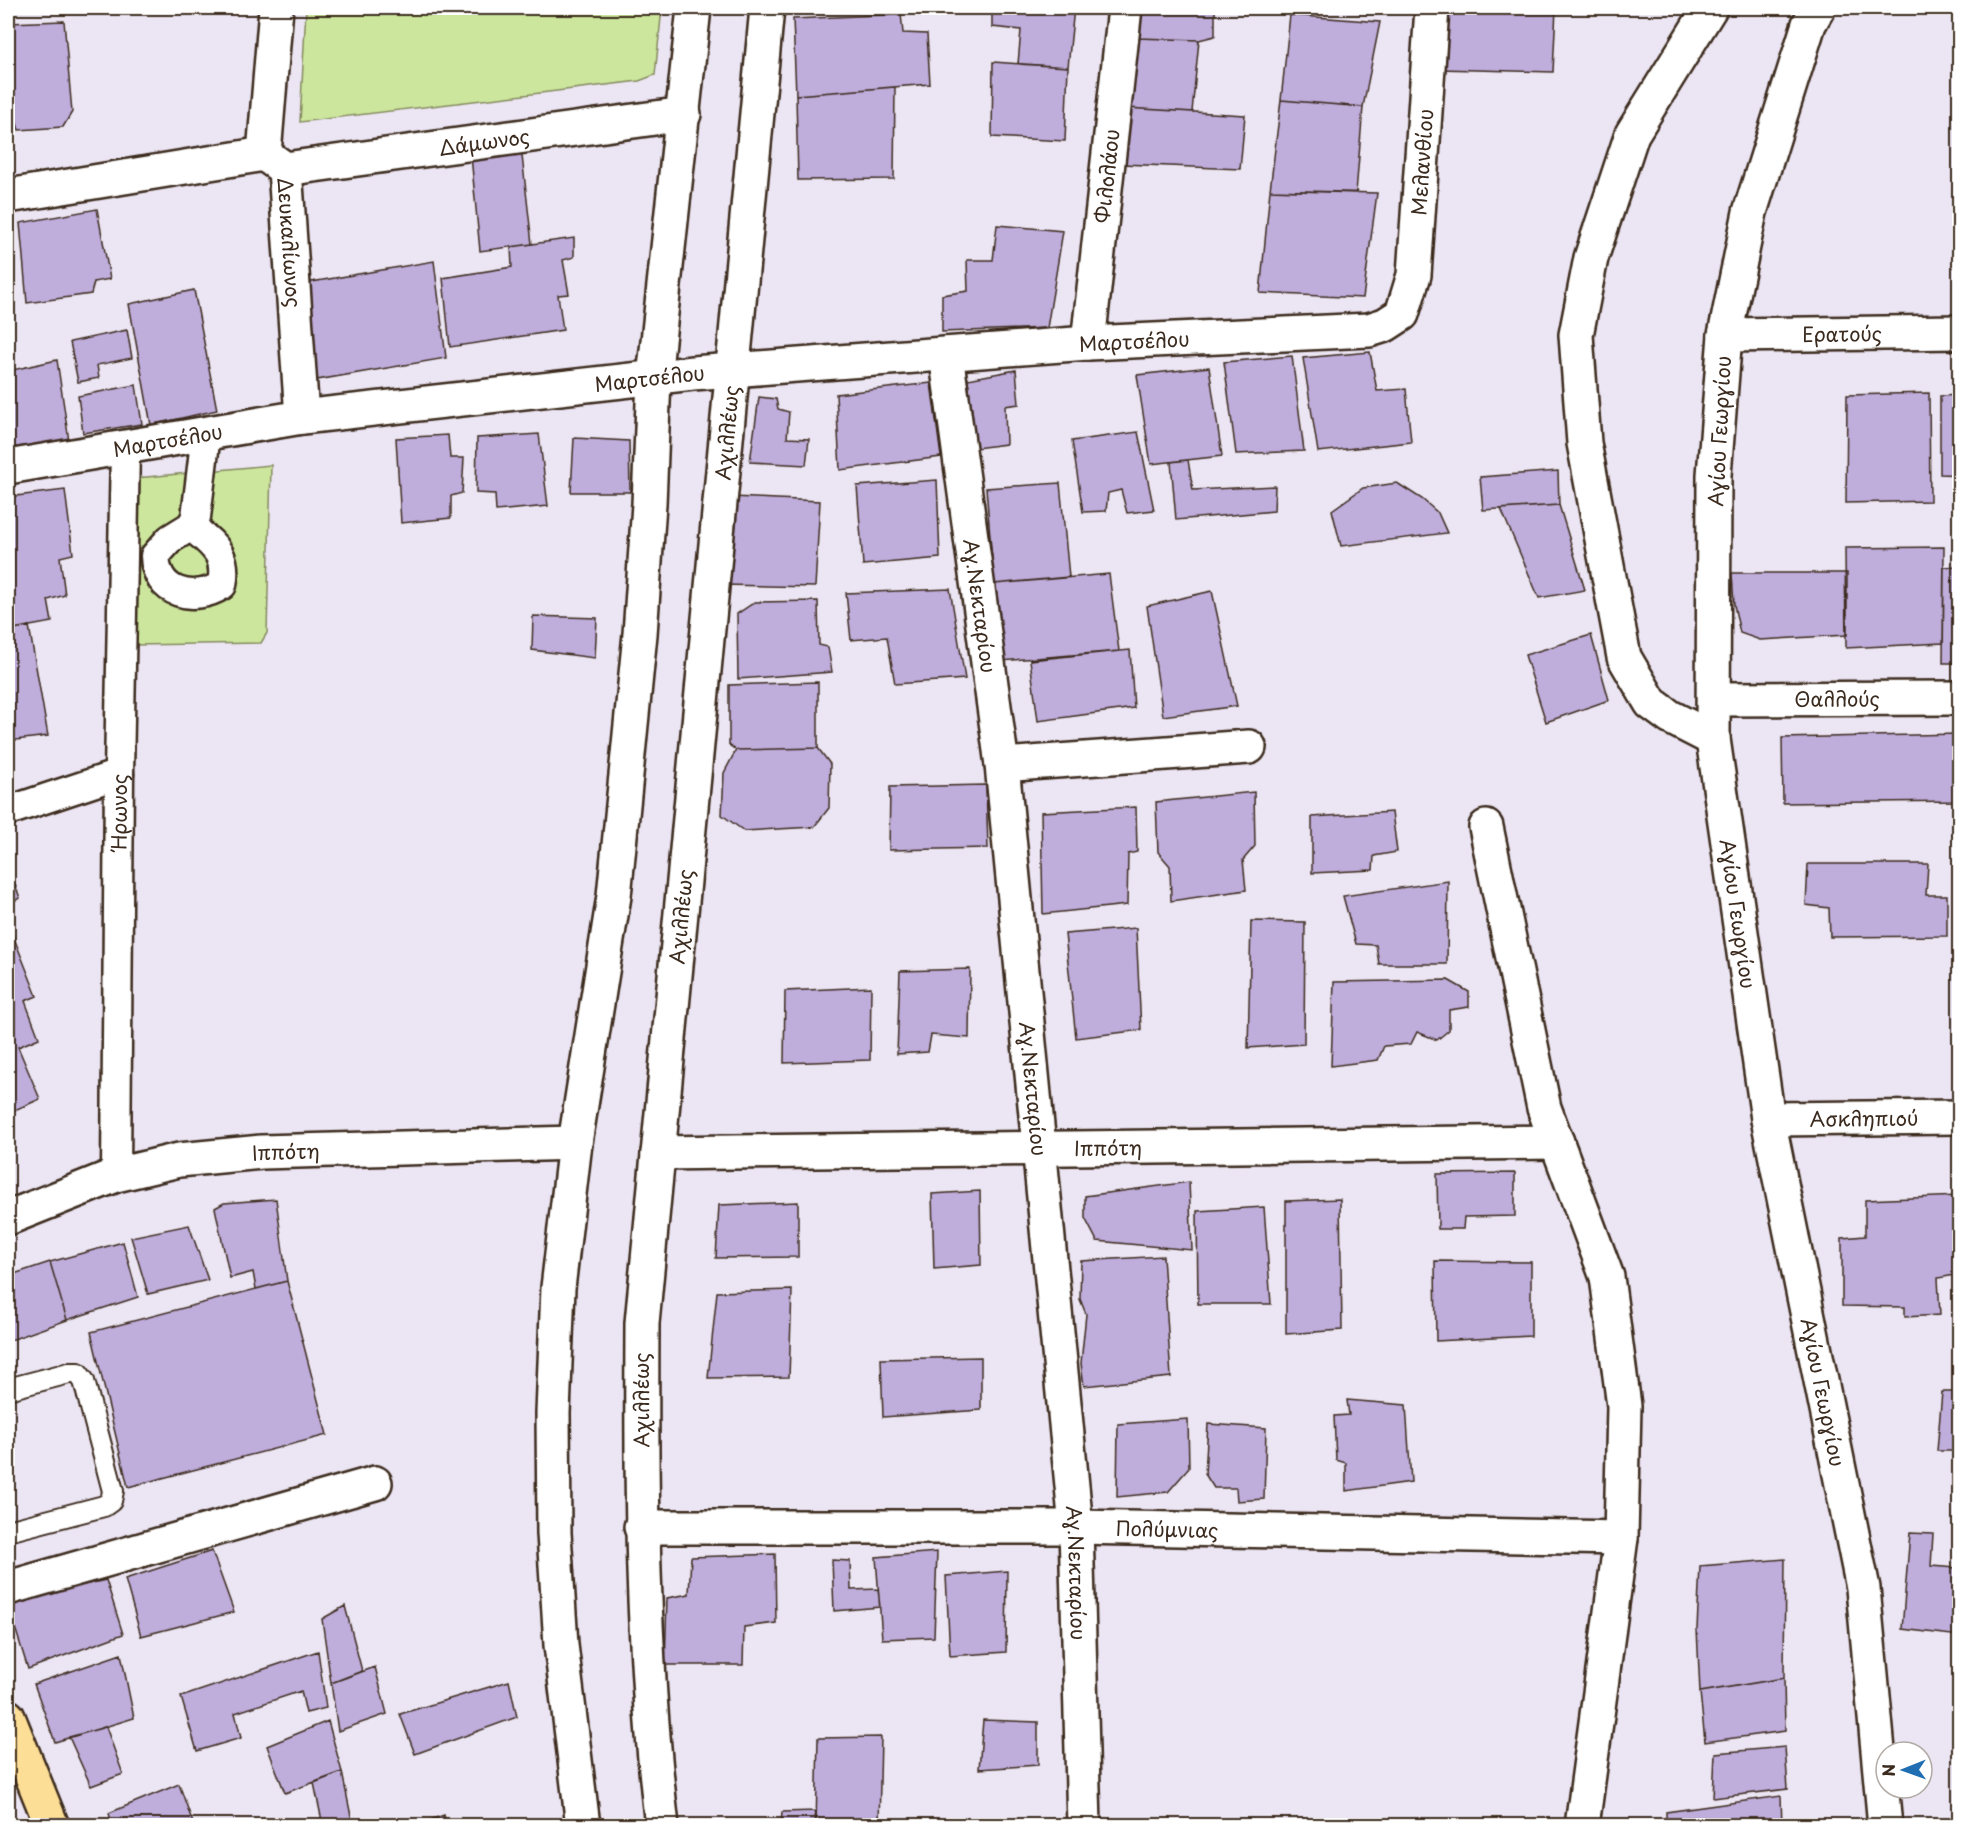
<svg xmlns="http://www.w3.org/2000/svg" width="1967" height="1833" viewBox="0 0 1967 1833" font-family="'Playpen Sans',sans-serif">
<rect width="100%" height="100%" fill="#ece6f4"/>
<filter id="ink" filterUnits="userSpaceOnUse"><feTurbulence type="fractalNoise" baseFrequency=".0167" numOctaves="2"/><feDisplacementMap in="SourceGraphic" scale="12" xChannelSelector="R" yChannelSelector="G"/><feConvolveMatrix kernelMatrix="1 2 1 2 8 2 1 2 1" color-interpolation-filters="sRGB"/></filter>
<g filter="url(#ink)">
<!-- green -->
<path fill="#cce79d" stroke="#84885e" stroke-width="1.5" d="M306,8H662L655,75L639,81L300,122Z
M271,465L267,633L261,643L134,645L137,478Z"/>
<!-- building -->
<path fill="#bfaddc" stroke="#3b2a1e" stroke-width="1.5" d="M992,8H1074L1068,67L1018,64L1021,30L992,27Z
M1140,8H1215V36L1199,40L1137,38Z
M1446,8H1556L1553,72L1439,69Z
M901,14L903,33L927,34L930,84L796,95L793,19Z
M1290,15L1380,22L1363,107L1281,100Z
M64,21L72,112L63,127L19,130L12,108H8V23Z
M1137,38L1199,40L1192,112L1126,108Z
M993,62L1068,67L1065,141L992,137Z
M895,87L894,179L798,180L796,95Z
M1281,100L1363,107L1356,193L1270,190Z
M1126,108L1245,115L1240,169L1122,164Z
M521,147L532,244L480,251L471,156Z
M1270,190L1377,193L1363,298L1260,293Z
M97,209L110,279L94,282L91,294L27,303L20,223Z
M997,225L1063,231L1047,328L942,332V295L968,291L967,260H993Z
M574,238V257L563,260L569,294L558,295L563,330L450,347L443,278L512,267L511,247Z
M434,261L446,358L311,381L306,283Z
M194,290L217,410L151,425L129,304Z
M127,330L132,358L97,365L99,378L78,382L70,342Z
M1370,352L1377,391L1406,389L1411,442L1318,452L1303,358Z
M1292,356L1304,451L1236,454L1224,362Z
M57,360L69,441L10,448L8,371Z
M1209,367L1222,456L1151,464L1137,375Z
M1016,370L1019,404L1005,406L1006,444L976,448L968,379Z
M931,383L941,457L840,470L836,394Z
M136,385L142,424L83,433L78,396Z
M1929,393L1930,501L1846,503L1847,395Z
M1960,395V475L1940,474V396Z
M759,397L776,399L778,409L789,412L787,438L809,439L806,465L750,462Z
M1138,432L1154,510L1127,513L1121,490L1108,493L1106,511L1083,512L1072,441Z
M539,434L548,506L496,511L495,494L476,493L477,438Z
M448,435L450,458H464L462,493L451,496V518L401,523L396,438Z
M574,438L629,441L630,492H571Z
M1188,460L1193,490L1275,486L1274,511L1176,520L1171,462Z
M1558,471L1559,505L1483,510L1480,477Z
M937,480L940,558L863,565L857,486Z
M1060,483L1069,577L994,584L986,488Z
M1397,483L1422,499L1438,513L1447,533L1341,546L1332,510L1363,488Z
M65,490L73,554L60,557L65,595L48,600L52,622L8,630V497Z
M732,497L820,501L815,587L722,585Z
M1559,505L1585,590L1539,598L1501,509Z
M1944,547L1943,643L1846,648L1845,548Z
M1960,566V663H1943L1944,567Z
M1732,573H1847V635L1760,640L1740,633L1734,605Z
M1109,574L1119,651L1001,661L994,584Z
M950,589L965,679L895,684L887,637L851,640L846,593Z
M1212,591L1237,706L1163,716L1147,606Z
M818,601L819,645L828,647L832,672L738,679L737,614L755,602Z
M533,616L597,618L595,658L532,650Z
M29,626L48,736L8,741V630Z
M1591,635L1609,700L1546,722L1525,655Z
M1130,650L1134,708L1038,721L1030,660Z
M818,682V748L736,750L729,745V685Z
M1958,734L1959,801L1783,803L1782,738Z
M818,748L830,764L829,808L814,827L744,831L722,815L724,773L736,750Z
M986,785L988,848L889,850L890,787Z
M1254,792L1255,846L1243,860L1246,890L1171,901L1170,866L1158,852L1156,802Z
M1136,807L1137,852L1128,854L1127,905L1043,914L1041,812Z
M1392,812L1397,852L1374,856L1373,870L1312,873V817Z
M1808,864H1928L1926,895H1947V936L1830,937L1829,908L1806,905Z
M8,866L20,898L8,904Z
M1448,881L1447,964H1379L1376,945L1356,944L1343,896Z
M1251,921L1305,922L1304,1044L1248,1048Z
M8,923L37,996L25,1001L39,1038L18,1047L40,1099L8,1113Z
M1136,928L1141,1030L1076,1038L1065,934Z
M970,969L969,1038L931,1035L928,1052L897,1054L900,971Z
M1448,980L1469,992V1007L1449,1010V1030L1437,1040L1417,1032L1411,1044L1384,1046L1378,1060L1331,1066L1334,982Z
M871,987L870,1060L784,1063L785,991Z
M1515,1173V1216L1464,1217L1463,1229H1438L1437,1174Z
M1189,1182L1192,1250L1097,1241L1085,1218V1196Z
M980,1191L981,1265L934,1269L932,1194Z
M1960,1196V1274L1938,1278L1940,1315L1905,1317V1307L1842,1306V1238L1865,1236V1200Z
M276,1199L287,1281L256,1289L253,1272L230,1278L215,1208L224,1203Z
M1340,1199L1342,1330L1286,1334V1201Z
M798,1202V1257L716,1258L719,1205Z
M1264,1207L1271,1304H1198L1197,1211Z
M189,1225L208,1280L148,1294L131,1237Z
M123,1242L138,1297L67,1320L50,1262Z
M1163,1256L1171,1377L1084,1386L1081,1363L1086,1314L1080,1299L1081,1261Z
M1435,1261L1531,1262V1336L1436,1341Z
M50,1262L67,1320L8,1341V1276Z
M287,1281L327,1435L128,1487L91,1332Z
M792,1290L789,1377L708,1378L717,1292Z
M981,1357V1410L883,1417L881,1359Z
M1942,1392H1960V1451H1937Z
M1347,1400L1406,1405L1411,1482L1346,1491V1463L1336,1460L1334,1416L1349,1415Z
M1188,1419L1189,1468L1168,1492L1117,1497L1118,1424Z
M1208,1424L1266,1428L1264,1499L1237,1501L1236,1488H1214L1205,1474Z
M1958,1532L1960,1636L1902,1629L1910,1533L1933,1534L1931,1566L1957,1568Z
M212,1551L234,1612L141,1636L125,1579Z
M937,1552L934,1637L882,1639L876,1557Z
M775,1554L776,1623L744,1627L743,1665H665L667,1598L689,1594L691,1557Z
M1785,1559L1784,1678L1700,1692L1697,1629L1700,1566Z
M832,1560L850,1561L851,1590L878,1589L880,1607L834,1611Z
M1007,1571L1006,1652L950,1656L946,1576Z
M106,1580L123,1634L28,1669L8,1605L47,1593Z
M345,1606L362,1671L331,1683L322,1619Z
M318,1651L326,1708L306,1713L301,1691L235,1713L241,1738L197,1751L181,1697Z
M121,1654L134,1718L55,1742L34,1684Z
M375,1667L387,1714L338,1731L331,1683Z
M1784,1678L1785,1731L1705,1742L1700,1692Z
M509,1681L517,1717L415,1754L400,1714Z
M983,1720L1038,1722V1765L979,1769Z
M328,1721L342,1772L285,1793L267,1746Z
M106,1727L123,1774L91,1786L69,1737Z
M881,1737L879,1826H816L818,1738Z
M1785,1747L1788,1789L1713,1798L1715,1753Z
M342,1772L353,1826H323L314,1783Z
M179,1784L194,1826H112L109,1813Z
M1781,1796L1782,1826H1666V1812Z
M815,1811L816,1826H781L782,1812Z
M444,1815L447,1826H414Z"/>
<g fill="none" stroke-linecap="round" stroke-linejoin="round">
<!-- service casing -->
<g stroke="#3b2a1e" stroke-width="24">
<path id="service" d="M8,1389L69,1373H78L84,1381L113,1491L111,1501L104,1506L8,1531"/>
</g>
<!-- pedestrian casing -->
<g stroke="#3b2a1e" stroke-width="33">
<g id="pedestrian">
<path d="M191,526C213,545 228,553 222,585C194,603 156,594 155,556L170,539L191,526L196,517L206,434"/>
<path d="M8,811L119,774"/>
<path id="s1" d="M116,1175L119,774L125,448"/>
</g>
</g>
<!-- minor casing -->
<g stroke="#3b2a1e" stroke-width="38">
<g id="minor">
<path id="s2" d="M276,8L264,154L285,169L302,417"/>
<path d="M1710,8L1632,134L1591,258L1576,335L1584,443L1624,657L1651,703L1670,717L1713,739"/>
<path id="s3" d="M285,169L684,114"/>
<path d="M8,196L264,154"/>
<path id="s4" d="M1725,335L1960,332"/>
<path id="s5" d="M1088,343L1125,8"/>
<path id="s6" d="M946,354L1002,765L1076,1527L1084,1826"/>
<path id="s7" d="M8,467L302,417L693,373L1088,343L1369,330L1385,325L1402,314L1414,275L1432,8"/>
<path id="s8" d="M1715,699L1960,698"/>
<path d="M1002,765L1249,747"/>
<path d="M1486,827L1544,1108L1607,1277L1624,1406L1621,1538L1582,1826"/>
<path id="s9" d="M1768,1119L1960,1117"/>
<path id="s10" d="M658,1153L1557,1142"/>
<path id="s11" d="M8,1218L116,1175L179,1160L262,1152L575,1143"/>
<path id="s12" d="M641,1527H1076L1621,1538"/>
<path d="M8,1588L375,1483"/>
<path d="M583,1826L561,1645L554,1533L553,1413L558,1288L575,1143L614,896L640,634L649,504L654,378L694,8"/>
<path id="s13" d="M662,1826C642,1658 641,1491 642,1323L767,8"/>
</g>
</g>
<!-- tertiary casing -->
<g stroke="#3b2a1e" stroke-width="38">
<g id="tertiary">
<path id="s14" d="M1818,8L1809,24L1750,212L1725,335L1714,475L1713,739L1768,1119L1863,1588L1885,1826"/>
</g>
</g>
<!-- primary casing -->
<g stroke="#3b2a1e" stroke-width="38">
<path id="primary" d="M8,1717L52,1826"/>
</g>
<!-- service -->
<use href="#service" stroke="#fff" stroke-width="20"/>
<!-- pedestrian -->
<use href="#pedestrian" stroke="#fff" stroke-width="28"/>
<!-- minor -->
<use href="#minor" stroke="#fff" stroke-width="33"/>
<!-- tertiary -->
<use href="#tertiary" stroke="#fff" stroke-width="33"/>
<!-- primary -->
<use href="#primary" stroke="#fdde96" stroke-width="33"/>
</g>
</g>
<g text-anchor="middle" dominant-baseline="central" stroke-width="4.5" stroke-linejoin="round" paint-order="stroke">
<!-- street labels -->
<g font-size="20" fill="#3b2a1e" stroke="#fff">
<text stroke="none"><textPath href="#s3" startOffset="201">Δάμωνος</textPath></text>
<text stroke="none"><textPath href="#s7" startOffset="1560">Μελανθίου</textPath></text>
<text stroke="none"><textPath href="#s5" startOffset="168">Φιλολάου</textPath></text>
<text stroke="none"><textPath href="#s2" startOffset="246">Δευκαλίωνος</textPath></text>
<text stroke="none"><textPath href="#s4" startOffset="117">Ερατούς</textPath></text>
<text stroke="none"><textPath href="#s7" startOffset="1134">Μαρτσέλου</textPath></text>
<text stroke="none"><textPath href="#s7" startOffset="648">Μαρτσέλου</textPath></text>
<text transform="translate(1719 431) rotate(-87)">Αγίου Γεωργίου</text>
<text stroke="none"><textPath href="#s13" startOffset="1398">Αχιλλέως</textPath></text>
<text stroke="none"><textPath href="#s7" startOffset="162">Μαρτσέλου</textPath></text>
<text stroke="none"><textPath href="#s6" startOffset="254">Αγ.Νεκταρίου</textPath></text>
<text stroke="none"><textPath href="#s8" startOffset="122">Θαλλούς</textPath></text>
<text stroke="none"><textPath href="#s1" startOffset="363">Ήρωνος</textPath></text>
<text stroke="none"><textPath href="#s14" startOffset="922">Αγίου Γεωργίου</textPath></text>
<text stroke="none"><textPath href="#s13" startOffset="912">Αχιλλέως</textPath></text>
<text stroke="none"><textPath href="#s6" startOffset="740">Αγ.Νεκταρίου</textPath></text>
<text stroke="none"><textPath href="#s9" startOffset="96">Ασκληπιού</textPath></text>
<text stroke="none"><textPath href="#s10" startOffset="450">Ιππότη</textPath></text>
<text stroke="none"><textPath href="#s11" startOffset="288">Ιππότη</textPath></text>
<text stroke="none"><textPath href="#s14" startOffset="1408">Αγίου Γεωργίου</textPath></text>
<text transform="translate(641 1400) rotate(-90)">Αχιλλέως</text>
<text stroke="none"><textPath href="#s12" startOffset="526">Πολύμνιας</textPath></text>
<text stroke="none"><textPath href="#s6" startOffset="1226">Αγ.Νεκταρίου</textPath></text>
</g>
</g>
<!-- margin -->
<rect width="1967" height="1833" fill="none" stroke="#fff" stroke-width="30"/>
<rect x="15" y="15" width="1937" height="1803" fill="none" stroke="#3b2a1e" stroke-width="2" filter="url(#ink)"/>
<!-- north arrow -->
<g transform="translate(1904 1770) rotate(269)"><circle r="28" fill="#ffffff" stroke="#b1aaa5" stroke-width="1.5"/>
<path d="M0-4.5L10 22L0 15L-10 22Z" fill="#1f6fb2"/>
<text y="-9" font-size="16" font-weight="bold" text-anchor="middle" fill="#3b2a1e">N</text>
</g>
</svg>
